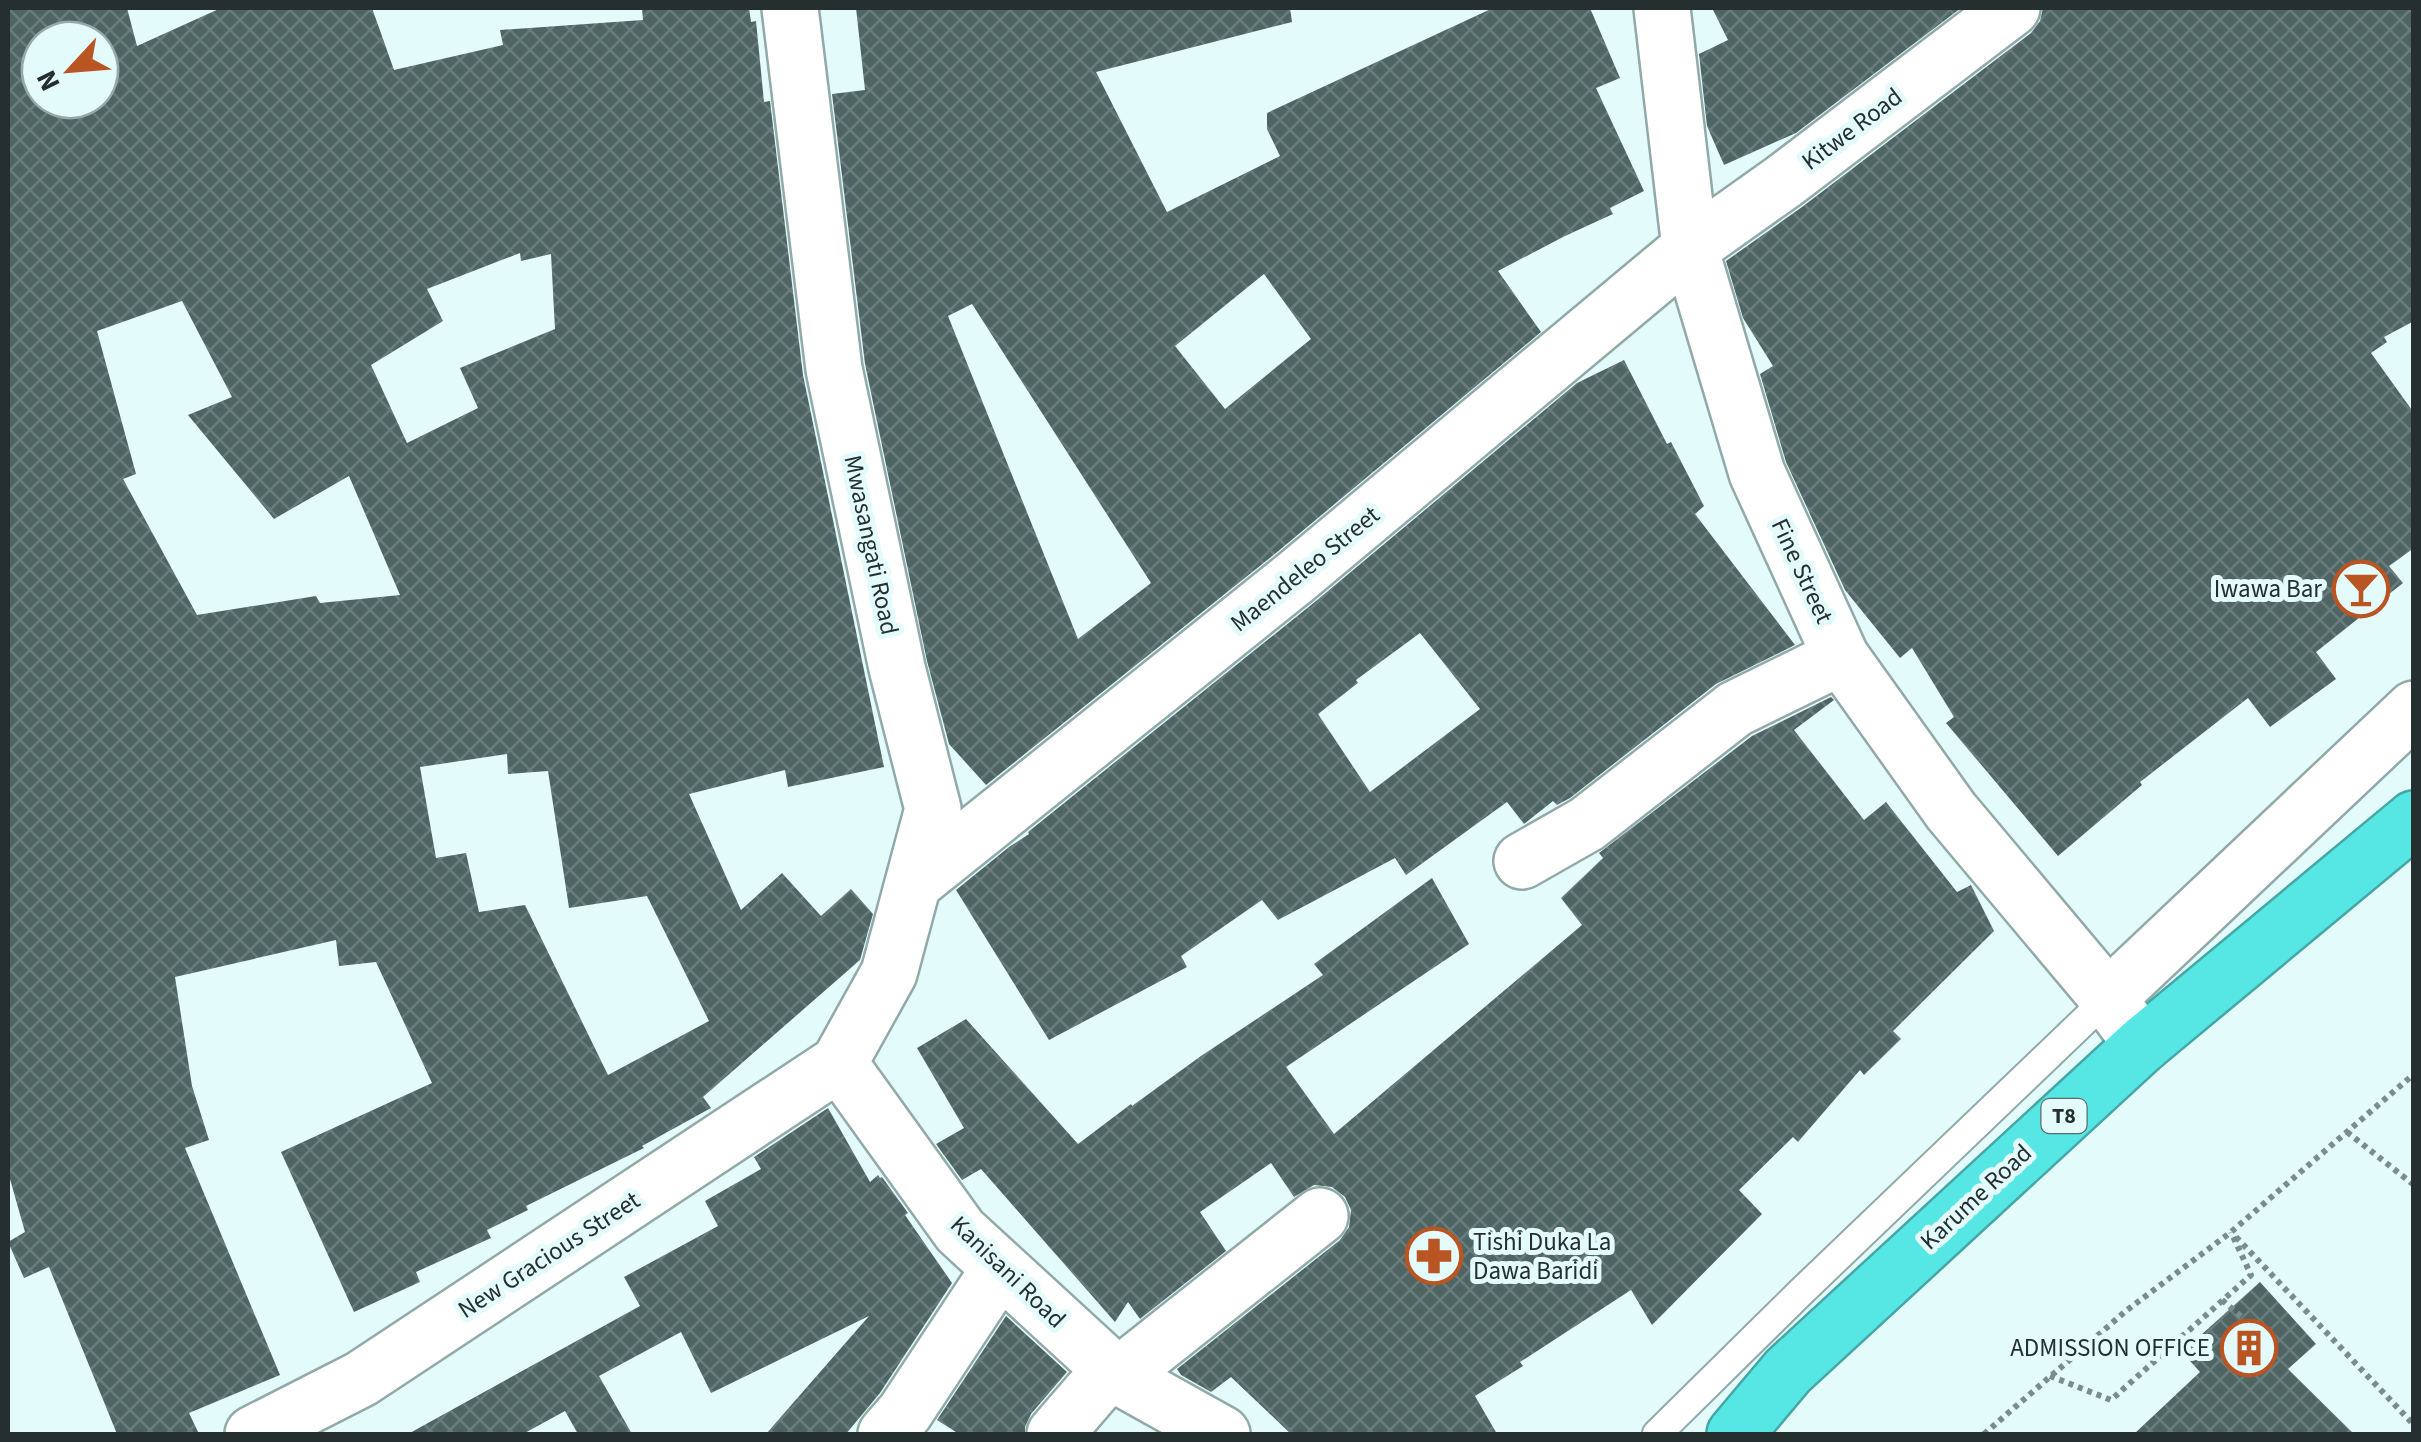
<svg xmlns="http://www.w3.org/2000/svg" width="2421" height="1442" viewBox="0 0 2421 1442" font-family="'Source Sans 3',sans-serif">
<defs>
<pattern id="building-cross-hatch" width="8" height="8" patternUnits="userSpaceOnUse" patternTransform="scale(2.5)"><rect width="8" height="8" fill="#4e6564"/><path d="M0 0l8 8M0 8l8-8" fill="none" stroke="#6a7c7b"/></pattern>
</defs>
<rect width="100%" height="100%" fill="#e3fcfb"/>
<!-- building -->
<path fill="url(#building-cross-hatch)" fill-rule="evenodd" d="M8,8H127L137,46L221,8H372L394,70L503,45L500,30L643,20L642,8H749L751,22L756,21L764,102L770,101L803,375L884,767L788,787L785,770L689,794L741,910L782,873L821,916L851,889L873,914L860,960L703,1097L711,1108L642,1146L644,1148L526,1206L528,1210L487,1230L491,1238L416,1272L420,1282L354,1312L281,1152L432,1083L376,962L339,966L336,940L175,977L192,1086L209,1140L185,1148L280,1375L189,1413L199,1434H117L49,1267L24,1278L8,1242L25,1232L8,1172ZM40,40H100V100H40ZM520,253L521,261L551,254L555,329L460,368L478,408L407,443L371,365L443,321L427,289ZM182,301L232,397L188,415L274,519L349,476L400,595L320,603L316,596L197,615L123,479L136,474L97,331ZM507,754L508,774L548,771L569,908L647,896L709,1021L608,1075L525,905L479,912L466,853L436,858L420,767Z
M856,8H1290L1292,22L1096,72L1167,212L1280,156L1267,129V113L1493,8H1590L1620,78L1596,88L1644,191L1610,208L1613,214L1565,236L1498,271L1541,332L1276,553L986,785L949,744L927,661L865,364L832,94L865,90ZM1264,274L1311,339L1225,409L1175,346ZM972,304L1151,583L1078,639L948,316Z
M1712,8H1961L1796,133L1724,165L1707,126L1699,54L1728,40Z
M2043,8H2414V321L2384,337L2387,342L2371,353L2414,413V548L2389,566L2403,583L2316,652L2336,679L2270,727L2248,698L2140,782L2142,785L2058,856L1946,723L1954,717L1912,648L1900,658L1845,590L1786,462L1760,374L1773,366L1743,318L1726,261L1802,207L2031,33L2040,21Z
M1624,360L1667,444L1671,442L1704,506L1695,514L1795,645L1716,684L1570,798L1557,805L1553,801L1524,824L1507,802L1406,875L1395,858L1278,920L1262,900L1181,956L1187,967L1049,1040L956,890L1009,847L1029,834L1028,832L1316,601L1577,383ZM1420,633L1480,709L1370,792L1318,714L1358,683L1356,680Z
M1831,697L1834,700L1794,730L1864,820L1886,802L1957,892L1971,885L1994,931L1893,1031L1901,1039L1864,1075L1860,1070L1798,1142L1793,1137L1739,1190L1762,1214L1652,1325L1631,1290L1520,1362L1523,1366L1475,1396L1497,1434H1291L1231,1377L1211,1392L1181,1375L1177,1369L1340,1240L1349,1227L1351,1210L1345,1197L1332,1187L1314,1185L1294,1197L1271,1163L1200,1212L1226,1251L1140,1319L1128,1302L1115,1322L981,1169L962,1180L936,1144L964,1128L917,1048L966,1019L1078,1144L1131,1104L1132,1106L1201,1056L1323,975L1314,964L1432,878L1469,944L1286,1067L1334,1134L1582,925L1561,898L1603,858L1599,853L1752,736Z
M828,1108L870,1182L878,1175L880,1178L882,1177L908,1213L905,1215L952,1283L880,1393L846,1434H766L869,1316L711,1393L681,1332L599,1376L632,1434H578L565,1411L523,1434H408L640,1306L624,1277L718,1226L705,1201L761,1169L754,1157Z
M2260,1282L2316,1344L2288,1369L2354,1434H2134L2200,1372L2182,1352Z
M1006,1316L1067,1372L1031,1414L1025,1427V1434H959L937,1420Z"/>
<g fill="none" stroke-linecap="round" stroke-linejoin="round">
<!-- lane casing -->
<g stroke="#91a9a8" stroke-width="32">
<path id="lane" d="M1657,1434L1801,1292L2108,998"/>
</g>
<!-- street casing -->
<g stroke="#91a9a8" stroke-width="60">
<path id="street" d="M1662,8L1690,248L1757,473L1841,657L1951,811L2108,998L2142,1045
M1522,861L1587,824L1735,709L1841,657
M914,883L1296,577L1690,248L1783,182L2012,8
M2108,998L2414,709
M839,1063L960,1231L1118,1376L1222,1434
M1118,1376L1320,1216
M253,1434L361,1379L839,1063L889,973L933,809L897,668L834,369L790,8
M886,1434L905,1412L1000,1268
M1055,1434L1111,1369"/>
</g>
<!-- highway casing -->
<g stroke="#45a6a5" stroke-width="60">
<path id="highway" d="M1735,1434L1788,1371L2142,1045L2414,819"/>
</g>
<!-- path -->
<path stroke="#7b8c8c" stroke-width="6" stroke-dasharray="5 5" stroke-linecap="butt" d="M2347,1132L2414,1185
M2236,1237L2414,1425
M2222,1300L2242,1317
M2050,1376L2111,1400L2251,1275L2231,1232
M1984,1434L2127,1310L2231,1232L2414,1074"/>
<!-- lane -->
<use href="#lane" stroke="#fff" stroke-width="28"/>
<!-- street -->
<use href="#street" stroke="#fff" stroke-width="55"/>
<!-- highway -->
<use href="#highway" stroke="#56e6e4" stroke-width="55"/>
</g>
<!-- icons -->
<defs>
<g id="bar-ring" transform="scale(2.875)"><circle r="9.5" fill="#e3fcfb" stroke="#b95423" stroke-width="1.5"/><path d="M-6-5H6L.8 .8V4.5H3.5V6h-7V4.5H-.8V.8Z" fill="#b95423"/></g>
<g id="pharmacy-ring" transform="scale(2.875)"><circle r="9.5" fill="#e3fcfb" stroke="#b95423" stroke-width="1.5"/><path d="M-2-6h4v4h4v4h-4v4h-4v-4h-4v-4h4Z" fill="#b95423"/></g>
<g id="building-ring" transform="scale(2.875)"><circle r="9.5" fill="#e3fcfb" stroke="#b95423" stroke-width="1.5"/><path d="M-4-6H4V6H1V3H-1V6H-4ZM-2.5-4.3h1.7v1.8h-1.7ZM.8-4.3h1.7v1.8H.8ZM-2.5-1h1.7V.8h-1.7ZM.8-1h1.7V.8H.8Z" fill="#b95423"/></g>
</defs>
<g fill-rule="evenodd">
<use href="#bar-ring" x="2361" y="589"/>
<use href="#pharmacy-ring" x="1434" y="1256"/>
<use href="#building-ring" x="2249" y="1348"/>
</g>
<g text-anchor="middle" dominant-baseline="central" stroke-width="10" stroke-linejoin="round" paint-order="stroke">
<!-- shield labels -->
<rect fill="#e3fcfb" stroke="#5e6c6c" stroke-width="2.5" x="2041.5" y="1099" width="45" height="34" rx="8"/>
<g font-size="22" font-weight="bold" fill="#252f2f">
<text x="2064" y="1116">T8</text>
</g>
<!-- street labels -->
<g font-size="25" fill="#252f2f" stroke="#e3fcfb">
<text transform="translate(1852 129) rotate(-37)">Kitwe Road</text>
<text transform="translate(871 545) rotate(78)">Mwasangati Road</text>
<text transform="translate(1305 569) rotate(-39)">Maendeleo Street</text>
<text transform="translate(1802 571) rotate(65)">Fine Street</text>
<text transform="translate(1976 1197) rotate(-43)">Karume Road</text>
<text transform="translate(549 1255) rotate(-33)">New Gracious Street</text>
<text transform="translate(1008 1272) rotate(44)">Kanisani Road</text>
</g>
<!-- poi labels -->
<g font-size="25" fill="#252f2f" stroke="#e3fcfb" text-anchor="end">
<text x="2322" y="589">Iwawa Bar</text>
<text x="1473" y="1242" text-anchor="start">Tishi Duka La<tspan x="1473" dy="29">Dawa Baridi</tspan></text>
<text x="2210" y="1348">ADMISSION OFFICE</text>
</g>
</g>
<!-- border -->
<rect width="2421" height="1442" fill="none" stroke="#252f2f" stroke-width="20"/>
<!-- north arrow -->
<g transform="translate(70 70) rotate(244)"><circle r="48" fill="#e3fcfb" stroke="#97aaa9" stroke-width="2.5"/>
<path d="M0-8L18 38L0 25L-18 38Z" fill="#b95423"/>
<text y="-15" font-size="28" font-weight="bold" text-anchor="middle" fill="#252f2f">N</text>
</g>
</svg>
